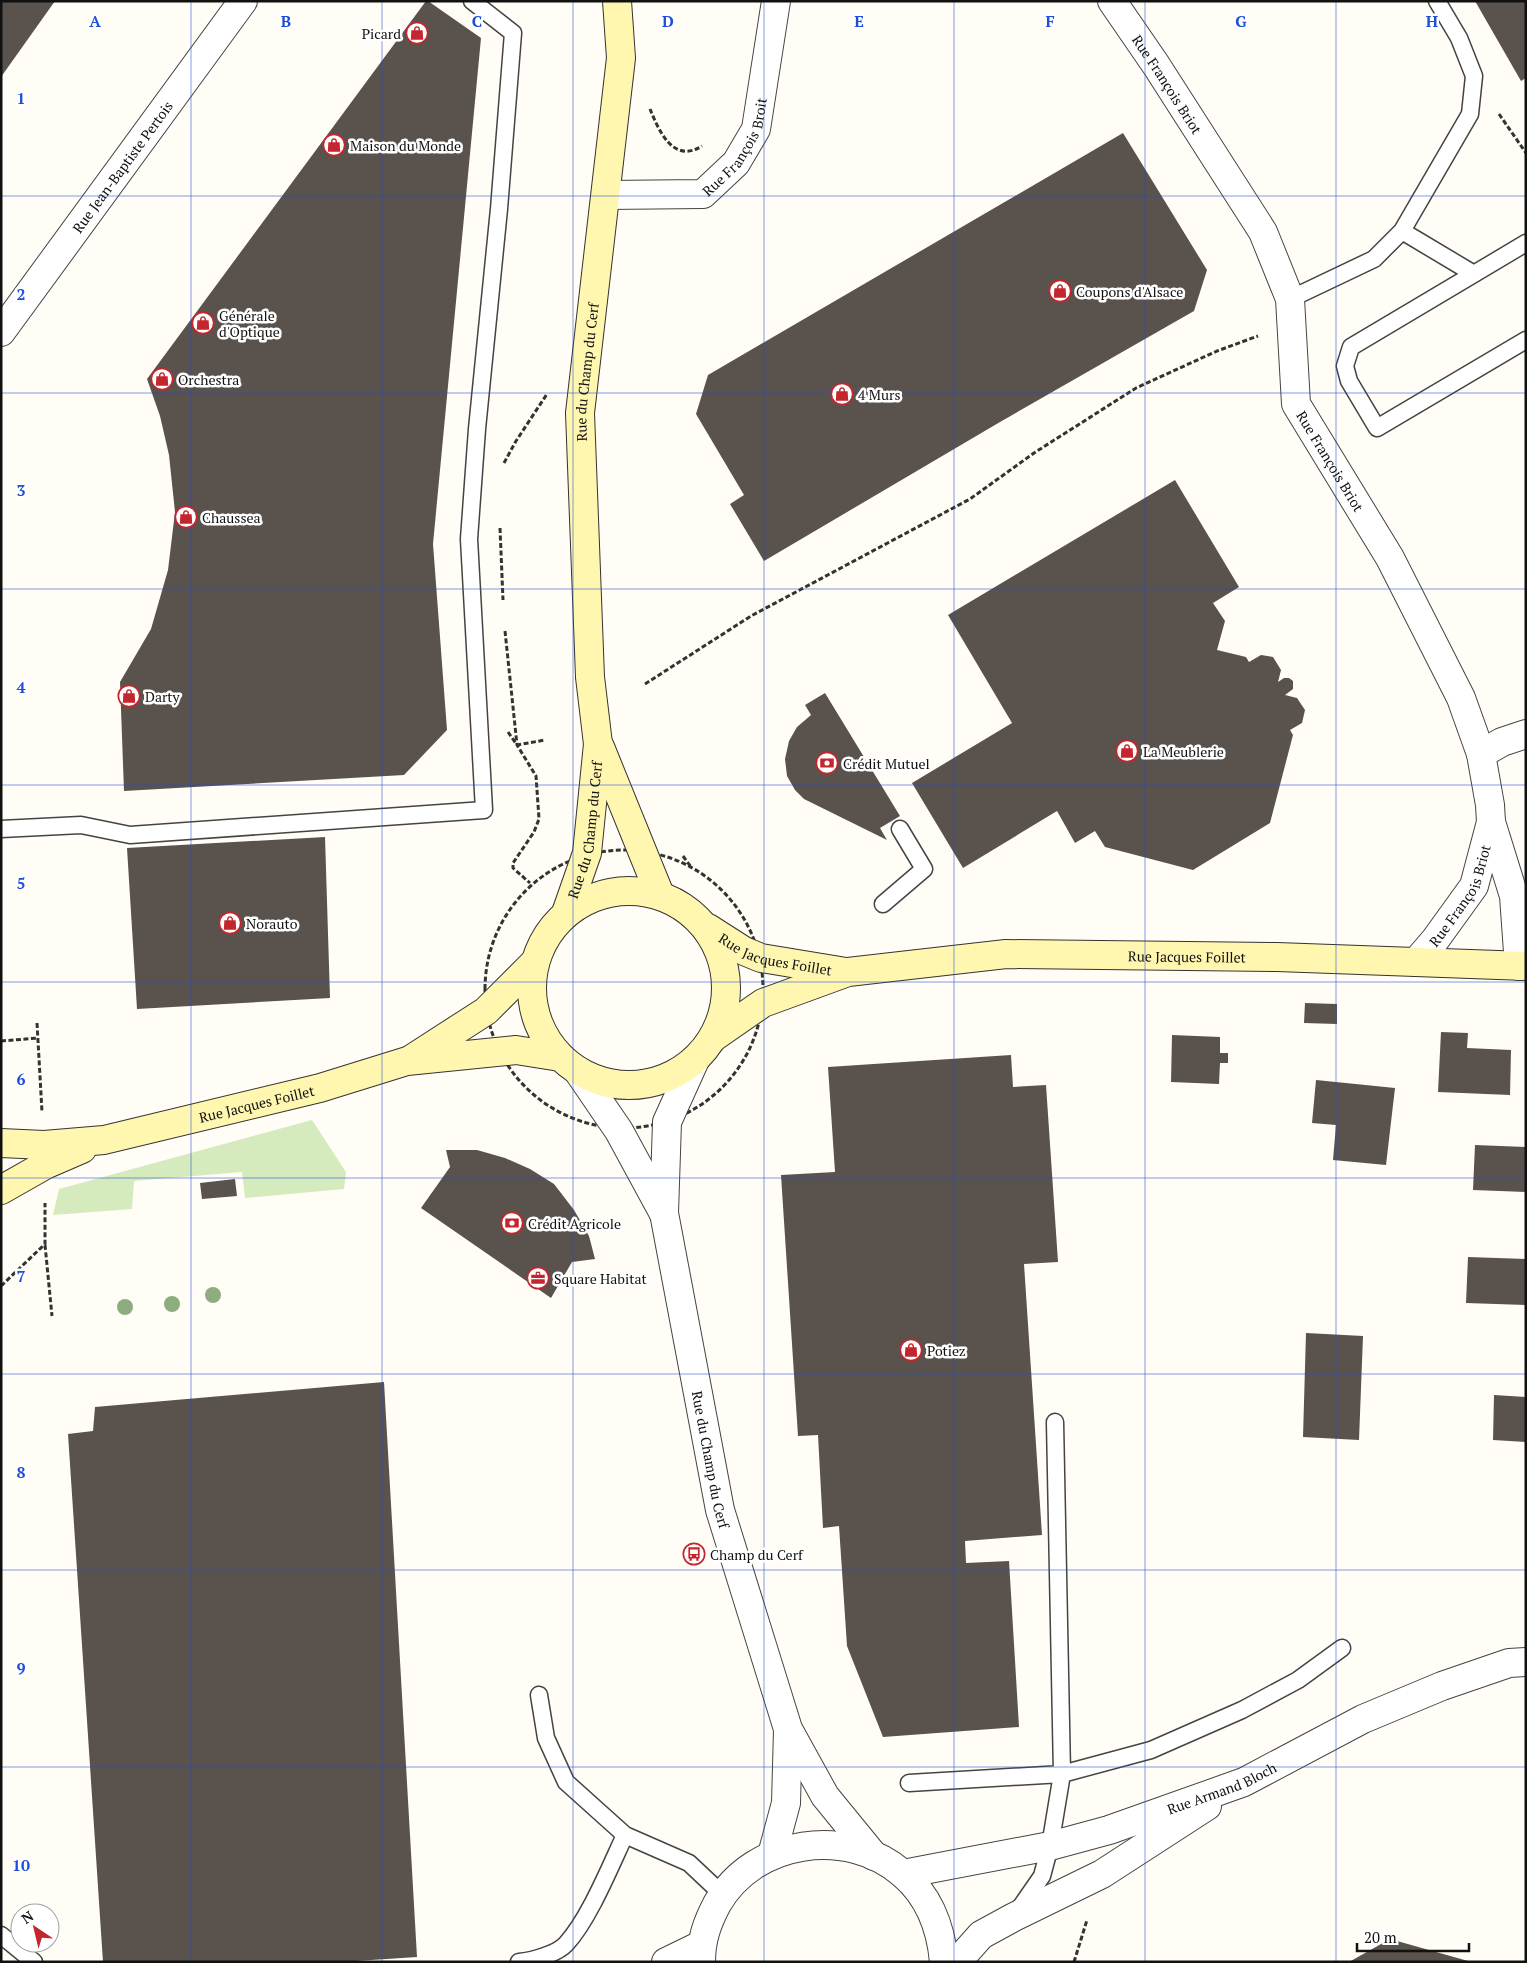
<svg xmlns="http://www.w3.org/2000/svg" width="1527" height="1963" viewBox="0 0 1527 1963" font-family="'PT Serif',serif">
<rect width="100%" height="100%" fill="#fffdf5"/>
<!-- green -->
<path fill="#d5ebbd" d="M312,1120L346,1172L344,1189L245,1198L242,1172L134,1181L132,1209L53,1215L59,1189Z"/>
<!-- building -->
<path fill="#5a524d" d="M1,1H55L1,77Z
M426,1H428L481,38L433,544L447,730L404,775L124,791L120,682L151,629L168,570L175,512L169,455L160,416L147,379Z
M1475,1H1526V78L1521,81Z
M1123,133L1207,270L1194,311L1000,422L764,561L730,504L744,495L696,414L708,375Z
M1175,480L1239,587L1213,603L1225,621L1217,650L1246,657L1249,662L1261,655L1273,657L1281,670L1278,682L1284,678H1289L1293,681V689L1285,695L1297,698L1305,710L1302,723L1290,730L1293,735L1270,823L1193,870L1105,847L1095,831L1075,843L1057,811L963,868L912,783L1012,723L948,615Z
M825,693L900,816L880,828L887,840L804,799L795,790L787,776L785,759L789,741L797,727L811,715L805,705Z
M325,837L330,998L137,1009L127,848Z
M1305,1003L1337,1004V1024L1304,1023Z
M1441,1032L1468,1033L1467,1048L1511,1050L1510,1095L1438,1092Z
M1172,1035L1220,1037V1053H1228V1063H1220L1219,1084L1171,1082Z
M1011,1055L1013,1087L1046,1085L1058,1262L1024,1264L1042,1535L965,1541L966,1563L1009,1561L1019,1727L883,1737L847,1646L839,1526L823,1528L818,1435L798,1436L781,1175L835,1172L828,1067Z
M1316,1080L1395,1088L1386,1165L1333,1160L1336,1125L1312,1123Z
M1475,1145L1526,1147V1192L1473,1190Z
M446,1150H477L505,1158L530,1169L554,1184L574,1210L589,1236L595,1259L572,1262L551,1298L421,1208L450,1167Z
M235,1179L237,1196L202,1199L200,1183Z
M1468,1257L1526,1259V1305L1466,1303Z
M1306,1333L1363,1336L1359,1440L1303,1437Z
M384,1382L417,1957L341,1962H103L68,1434L93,1431L95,1407Z
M1494,1395L1526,1397V1442L1493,1440Z
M1390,1939L1468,1961V1962H1349Z"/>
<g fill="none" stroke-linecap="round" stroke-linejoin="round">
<!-- lane casing -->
<g stroke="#444" stroke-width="19">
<path id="lane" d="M1402,231L1474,274
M1526,243L1351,347L1345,366L1349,381L1377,428L1526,340
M1290,299L1374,259L1402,231L1470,114L1474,76L1459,38L1437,1
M1,829L81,825L130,835L484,810L469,539L477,429L499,209L513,33L472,1
M883,904L924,869L900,829
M909,1783L1062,1774L1151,1750L1242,1710L1298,1680L1342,1648
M625,1835L689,1863L723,1895
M1017,1912L1042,1876L1050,1846L1062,1774L1055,1422
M1,1935L34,1962
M519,1962C531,1961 557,1954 566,1944C589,1919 610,1867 625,1835L566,1782L546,1738L539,1695"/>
</g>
<!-- street casing -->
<g stroke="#444" stroke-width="30">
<g id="street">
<path id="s1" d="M1112,1L1156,65L1263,232L1290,299L1296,404L1390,558L1461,698L1481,754L1490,805L1491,822L1514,896L1519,966"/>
<path id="s2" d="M606,195L703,194L736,163L756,129L776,1"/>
<path id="s3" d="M1,332L243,1"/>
<path d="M1481,754L1502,742L1526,734"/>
<path id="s4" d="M1416,962L1435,940L1474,886L1491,822"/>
<path id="s5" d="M695,1060L667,1122L664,1213L720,1510L788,1729L825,1796L874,1856"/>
<path d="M578,1071L619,1131L663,1212"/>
<path d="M772,1855L786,1803L788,1730"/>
<path id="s6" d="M903,1874L1050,1846L1109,1830L1244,1782L1363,1719L1442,1686L1509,1663L1526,1662"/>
<path d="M666,1962L701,1945"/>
<path d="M701,1962C701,1940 707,1923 717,1904C754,1839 848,1826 903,1874C930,1897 941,1928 944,1962"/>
<path d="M957,1962L981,1935L1014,1917L1102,1874L1207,1806"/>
</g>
</g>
<!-- secondary casing -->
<g stroke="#333" stroke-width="30">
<g id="secondary">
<path d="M600,747L660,895"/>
<circle cx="629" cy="988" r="97"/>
<path id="s7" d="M566,913L587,853L598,744L590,677L580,413L621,58L617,1"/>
<path id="s8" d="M708,928L744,951L761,958L846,972"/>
<path id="s9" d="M714,1037L763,1003L848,972L1006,954L1277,957L1526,966"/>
<path d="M413,1058L486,1011L535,962"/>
<path id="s10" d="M1,1143L44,1145L104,1140L320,1088L407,1061L516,1050L560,1057"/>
<path d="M1,1190L45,1165L82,1149"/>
</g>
</g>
<!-- path -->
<path stroke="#333" stroke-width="3" stroke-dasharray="5 2.5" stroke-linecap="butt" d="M650,109C659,131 673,164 702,146
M1499,114L1526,153
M504,463L516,441L547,394
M500,528L503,600
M505,631L517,745L536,776L539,819L534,832L513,863V868L530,883
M645,684L751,616L970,499L1034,453L1136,388L1217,351L1258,336
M508,732L517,745L545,740
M485 989a139 139 0 1 1 278 0a139 139 0 1 1-278 0Z
M683,856L691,867
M37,1023L42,1112
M1,1041L38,1038
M45,1245L52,1316
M1,1286L45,1244V1203
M1074,1962L1087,1920"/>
<!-- lane -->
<use href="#lane" stroke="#fff" stroke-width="16"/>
<!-- street -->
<use href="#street" stroke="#fff" stroke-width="28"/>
<!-- secondary -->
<use href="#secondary" stroke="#fff6b0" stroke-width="28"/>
</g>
<!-- trees -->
<g fill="#8dad7f">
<circle cx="213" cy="1295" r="8"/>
<circle cx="172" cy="1304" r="8"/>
<circle cx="125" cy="1307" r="8"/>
</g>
<!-- grid -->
<path fill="none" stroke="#1d4ed8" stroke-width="1" stroke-opacity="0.55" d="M191,1V1962M382,1V1962M573,1V1962M764,1V1962M954,1V1962M1145,1V1962M1336,1V1962M1,196H1526M1,393H1526M1,589H1526M1,785H1526M1,982H1526M1,1178H1526M1,1374H1526M1,1570H1526M1,1767H1526"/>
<!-- icons -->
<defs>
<g id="shop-ring" transform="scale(1.125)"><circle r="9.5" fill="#fff" stroke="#c4262e" stroke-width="1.5"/><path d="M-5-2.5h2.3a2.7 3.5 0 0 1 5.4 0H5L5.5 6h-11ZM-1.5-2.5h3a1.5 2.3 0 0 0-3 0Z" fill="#c4262e"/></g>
<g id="bank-ring" transform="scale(1.125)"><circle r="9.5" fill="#fff" stroke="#c4262e" stroke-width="1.5"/><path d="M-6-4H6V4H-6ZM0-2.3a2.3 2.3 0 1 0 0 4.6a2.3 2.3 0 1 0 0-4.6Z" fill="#c4262e"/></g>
<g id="office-ring" transform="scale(1.125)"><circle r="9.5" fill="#fff" stroke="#c4262e" stroke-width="1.5"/><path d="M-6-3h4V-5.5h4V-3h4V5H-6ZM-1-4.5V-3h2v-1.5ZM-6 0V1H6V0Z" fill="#c4262e"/></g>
<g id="bus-ring" transform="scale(1.125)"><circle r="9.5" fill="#fff" stroke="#c4262e" stroke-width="1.5"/><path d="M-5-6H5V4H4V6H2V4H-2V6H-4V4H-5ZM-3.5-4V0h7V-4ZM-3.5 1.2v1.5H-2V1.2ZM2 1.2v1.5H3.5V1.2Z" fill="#c4262e"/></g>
</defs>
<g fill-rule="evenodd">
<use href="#shop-ring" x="417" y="33"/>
<use href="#shop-ring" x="334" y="145"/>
<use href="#shop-ring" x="1060" y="291"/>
<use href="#shop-ring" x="203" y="323"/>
<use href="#shop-ring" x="162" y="379"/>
<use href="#shop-ring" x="842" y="394"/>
<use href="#shop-ring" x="186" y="517"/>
<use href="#shop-ring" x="129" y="696"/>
<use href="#shop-ring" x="1127" y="751"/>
<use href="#bank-ring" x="827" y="763"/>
<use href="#shop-ring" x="230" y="923"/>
<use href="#bank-ring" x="512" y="1223"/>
<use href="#office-ring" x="538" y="1278"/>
<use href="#shop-ring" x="911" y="1350"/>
<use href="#bus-ring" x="694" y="1554"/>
</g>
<g text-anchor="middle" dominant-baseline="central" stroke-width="5" stroke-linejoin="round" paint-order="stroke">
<!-- poi labels -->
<g font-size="14" fill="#111" stroke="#fff" text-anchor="start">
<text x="401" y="33" text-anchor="end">Picard</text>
<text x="350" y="145">Maison du Monde</text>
<text x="1076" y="291">Coupons d'Alsace</text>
<text x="219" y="315">Générale<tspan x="219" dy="16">d'Optique</tspan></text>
<text x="178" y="379">Orchestra</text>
<text x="858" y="394">4 Murs</text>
<text x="202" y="517">Chaussea</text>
<text x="145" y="696">Darty</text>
<text x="1143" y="751">La Meublerie</text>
<text x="843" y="763">Crédit Mutuel</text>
<text x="246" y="923">Norauto</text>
<text x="528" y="1223">Crédit Agricole</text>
<text x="554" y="1278">Square Habitat</text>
<text x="927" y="1350">Potiez</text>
<text x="710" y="1554">Champ du Cerf</text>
</g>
<!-- street labels -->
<g font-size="14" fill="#111" stroke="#fff">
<text stroke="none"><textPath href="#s1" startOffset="100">Rue François Briot</textPath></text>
<text stroke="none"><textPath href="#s2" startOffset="156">Rue François Broit</textPath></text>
<text stroke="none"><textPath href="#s3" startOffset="205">Rue Jean-Baptiste Pertois</textPath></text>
<text stroke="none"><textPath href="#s7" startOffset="546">Rue du Champ du Cerf</textPath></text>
<text stroke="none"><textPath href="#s1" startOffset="520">Rue François Briot</textPath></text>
<text stroke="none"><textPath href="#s7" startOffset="86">Rue du Champ du Cerf</textPath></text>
<text stroke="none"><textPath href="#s4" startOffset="81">Rue François Briot</textPath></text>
<text stroke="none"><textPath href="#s8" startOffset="74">Rue Jacques Foillet</textPath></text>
<text stroke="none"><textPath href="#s9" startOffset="490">Rue Jacques Foillet</textPath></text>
<text stroke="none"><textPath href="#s10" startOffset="260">Rue Jacques Foillet</textPath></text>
<text stroke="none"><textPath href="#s5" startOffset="410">Rue du Champ du Cerf</textPath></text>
<text stroke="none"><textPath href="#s6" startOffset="331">Rue Armand Bloch</textPath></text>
</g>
</g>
<g font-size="16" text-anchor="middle" font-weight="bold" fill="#1d4ed8" stroke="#fff" stroke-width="5" stroke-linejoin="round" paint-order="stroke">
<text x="95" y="27">A</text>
<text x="286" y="27">B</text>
<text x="477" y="27">C</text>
<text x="668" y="27">D</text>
<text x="859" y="27">E</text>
<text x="1050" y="27">F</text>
<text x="1241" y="27">G</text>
<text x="1432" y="27">H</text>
<text x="21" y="104">1</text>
<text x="21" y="300">2</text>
<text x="21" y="496">3</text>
<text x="21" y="693">4</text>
<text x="21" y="889">5</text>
<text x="21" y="1085">6</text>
<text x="21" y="1282">7</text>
<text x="21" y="1478">8</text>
<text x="21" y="1674">9</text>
<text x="21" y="1871">10</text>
</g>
<!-- border -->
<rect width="1527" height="1963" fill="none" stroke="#111111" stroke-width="5"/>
<!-- north arrow -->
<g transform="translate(35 1928) rotate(325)"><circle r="24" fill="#ffffff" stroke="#a0a0a0"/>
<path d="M0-4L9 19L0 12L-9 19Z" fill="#c4262e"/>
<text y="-8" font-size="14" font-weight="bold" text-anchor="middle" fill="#111111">N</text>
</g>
<!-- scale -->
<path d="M1357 1943v8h112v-8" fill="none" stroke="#111111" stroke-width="2.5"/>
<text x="1364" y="1943" font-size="15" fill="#111111" stroke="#ffffff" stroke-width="4" paint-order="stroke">20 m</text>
</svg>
